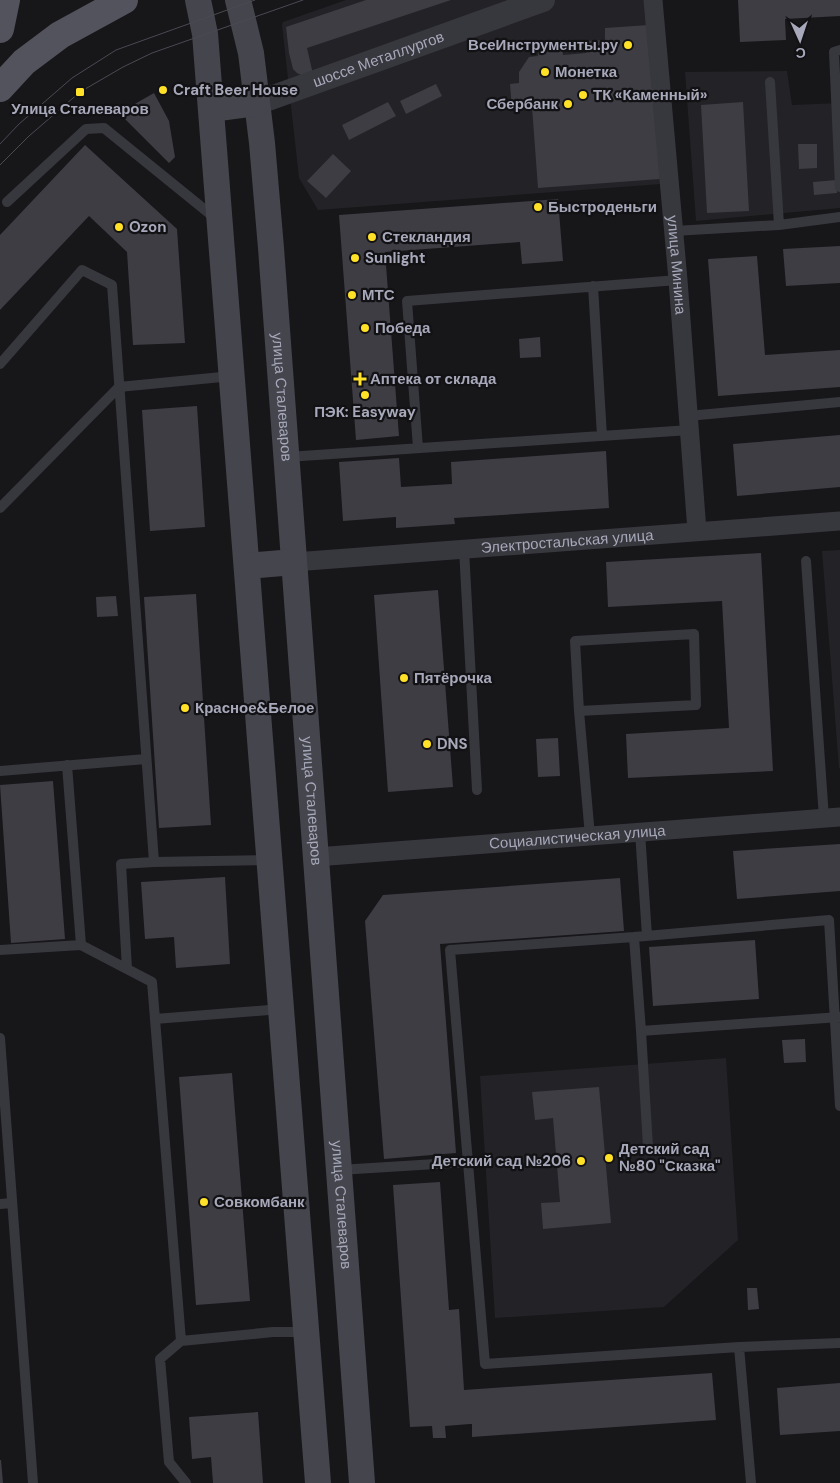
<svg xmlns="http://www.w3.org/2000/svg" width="840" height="1483" viewBox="0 0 840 1483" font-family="'DM Sans',sans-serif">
<rect width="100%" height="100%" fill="#171619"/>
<!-- built -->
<path fill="#232226" d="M346,0H646L661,184L318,210L299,178L282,25L283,22Z
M787,71L792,105L840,103V208L696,221L685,72Z
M840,550V768H839L822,551Z
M726,1058L738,1240L664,1307L495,1318L480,1076Z"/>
<!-- building -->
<path fill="#3e3d44" d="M366,0H451L307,48L313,74L303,76L297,73L293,69L289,53L286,27Z
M738,0H840V16L785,19L786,40L740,42Z
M649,25L660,179L538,188L532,107L512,109L510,84L519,83V72L529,57L538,56V45L562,44L563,55L586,53L585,41L605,40V28Z
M436,84L442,96L406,114L400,101Z
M154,93L169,121L175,157L169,163L119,113Z
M388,102L396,116L349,140L342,125Z
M743,102L749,211L707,213L701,105Z
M798,144H817V168L799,169Z
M85,145L177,229L185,343L133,345L127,252L89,216L0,310V235Z
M333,154L351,171L326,198L307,181Z
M836,180L837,193L814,195L813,182Z
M558,199L563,261L522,264L520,242L385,252L399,436L356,440L339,215Z
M840,246V283L786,286L783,249Z
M757,256L765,355L840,350V387L718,396L708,259Z
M540,337L541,357L520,358L519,339Z
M197,406L205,527L150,531L142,410Z
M840,435V487L737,496L733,444Z
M606,451L609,508L454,518L455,524L396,528V517L343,521L339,462L399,458L401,487L452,484L451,462Z
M761,553L773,771L628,778L626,734L729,728L722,601L608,607L606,562Z
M438,590L453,787L388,792L374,595Z
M196,594L211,825L159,828L144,597Z
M116,596L118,616L97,617L96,597Z
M558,738L560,776L538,777L536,739Z
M53,781L65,939L11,943L0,785Z
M840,844V891L737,899L733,851Z
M225,877L230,964L176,968L174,937L145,939L141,882Z
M620,878L624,931L440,944L456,1153L384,1159L365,921L383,895Z
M755,940L759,999L653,1006L649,947Z
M805,1039L806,1062L784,1063L782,1040Z
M232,1073L250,1301L196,1305L179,1077Z
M599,1087L611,1223L543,1229L541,1203L560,1202L553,1118L535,1120L532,1092Z
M440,1182L449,1310L459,1309L464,1390L712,1373L716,1420L472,1437V1424H470L445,1426L446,1438H433L432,1426L410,1427L393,1185Z
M747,1288H757L759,1309L748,1310Z
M840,1383V1431L780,1435L777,1388Z
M258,1412L263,1483H213L211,1457L192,1459L189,1417Z
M0,1460H1L3,1483H0Z"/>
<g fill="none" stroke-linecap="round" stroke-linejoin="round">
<!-- service -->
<path stroke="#37373e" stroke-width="10" d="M840,50L834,52L840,187
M770,82L779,225
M7,202L86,129L104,128L215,218
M674,231L779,225L840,217
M593,286L602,436
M0,364L82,270L112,285L154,862L121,864L127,969L152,982L181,1341L160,1359L169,1462L186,1483
M688,416L840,402
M418,448L407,301L678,280
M287,457L690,430
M0,508L119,387L232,376
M464,549L477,790
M806,561L824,818
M579,711L696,705L694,634L575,641L579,711L590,836
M67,765L81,945
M0,771L146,759
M640,832L647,936
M154,862L270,860
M634,937L829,920L840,1106
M0,950L81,945L127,969
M155,1019L281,1009
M641,1031L648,1147
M0,1038L33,1483
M339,1170L468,1162
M0,1204L12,1203
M181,1341L273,1332H305
M739,1347L840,1343
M751,1483L739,1347L485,1364L450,950L634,937L641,1031L840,1017"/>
<!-- minor -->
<g stroke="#37373e" stroke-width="19">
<path id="s1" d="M653,0L678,280L697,531"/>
<path id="s2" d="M294,562L840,521"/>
<path id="s3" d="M316,857L840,817"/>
</g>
<!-- tertiary -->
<path stroke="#37373e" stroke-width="24" id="s4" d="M257,103L543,0"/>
<!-- secondary -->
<g stroke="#45454e" stroke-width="26">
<path d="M198,0L205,34L318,1483"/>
<path id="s5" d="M238,0L251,53L262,143L271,248L362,1483"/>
<path d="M211,109L257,103"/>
<path d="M247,566L294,562"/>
</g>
<!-- primary -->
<path stroke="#53535d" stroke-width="28" d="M0,29L6,0
M0,88L24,62L60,35L124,0"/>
<!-- tram -->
<path stroke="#4a4a53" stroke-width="1" d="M0,144L19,124L72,78L116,50L255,0
M0,165L29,136L80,92L123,67L152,53L303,0"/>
</g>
<!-- markers -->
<g fill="#ffe128" stroke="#121114" stroke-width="2">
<circle cx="628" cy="45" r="5"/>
<circle cx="545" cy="72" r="5"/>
<circle cx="163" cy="90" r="5"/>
<rect x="75" y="87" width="10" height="10" rx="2.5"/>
<circle cx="583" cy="95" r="5"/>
<circle cx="568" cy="104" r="5"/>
<circle cx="538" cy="207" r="5"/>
<circle cx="119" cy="227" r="5"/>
<circle cx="372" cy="237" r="5"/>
<circle cx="355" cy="258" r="5"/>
<circle cx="352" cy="295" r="5"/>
<circle cx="365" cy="328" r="5"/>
<path d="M357.5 371.5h5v5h5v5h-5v5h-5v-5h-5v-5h5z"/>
<circle cx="365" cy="395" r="5"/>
<circle cx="404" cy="678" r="5"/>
<circle cx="185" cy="708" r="5"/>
<circle cx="427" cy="744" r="5"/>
<circle cx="609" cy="1158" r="5"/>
<circle cx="581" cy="1161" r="5"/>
<circle cx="204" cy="1202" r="5"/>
</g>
<g text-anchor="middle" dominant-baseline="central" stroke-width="4.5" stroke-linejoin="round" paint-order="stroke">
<!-- poi labels -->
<g font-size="15" font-weight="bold" fill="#a7a9ba" stroke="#121114" text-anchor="start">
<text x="618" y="45" text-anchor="end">ВсеИнструменты.ру</text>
<text x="555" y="72">Монетка</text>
<text x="173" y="90">Craft Beer House</text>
<text x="593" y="95">ТК «Каменный»</text>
<text x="558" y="104" text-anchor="end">Сбербанк</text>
<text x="80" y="109" text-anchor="middle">Улица Сталеваров</text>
<text x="548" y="207">Быстроденьги</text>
<text x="129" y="227">Ozon</text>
<text x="382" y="237">Стекландия</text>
<text x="365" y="258">Sunlight</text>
<text x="362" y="295">МТС</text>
<text x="375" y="328">Победа</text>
<text x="370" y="379">Аптека от склада</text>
<text x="365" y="412" text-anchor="middle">ПЭК: Easyway</text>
<text x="414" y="678">Пятёрочка</text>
<text x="195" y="708">Красное&amp;Белое</text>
<text x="437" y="744">DNS</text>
<text x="619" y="1149">Детский сад<tspan x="619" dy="17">№80 "Сказка"</tspan></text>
<text x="571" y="1161" text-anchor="end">Детский сад №206</text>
<text x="214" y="1202">Совкомбанк</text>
</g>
<!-- street labels -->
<g font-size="15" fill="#a7a9ba" stroke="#121114">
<text stroke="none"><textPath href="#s4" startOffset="129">шоссе Металлургов</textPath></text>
<text stroke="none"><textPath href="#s1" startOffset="266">улица Минина</textPath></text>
<text stroke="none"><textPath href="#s5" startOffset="400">улица Сталеваров</textPath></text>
<text stroke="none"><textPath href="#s2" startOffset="274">Электростальская улица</textPath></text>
<text stroke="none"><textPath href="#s5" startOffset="805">улица Сталеваров</textPath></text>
<text stroke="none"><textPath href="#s3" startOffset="262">Социалистическая улица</textPath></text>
<text stroke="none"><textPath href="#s5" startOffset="1210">улица Сталеваров</textPath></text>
</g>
</g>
<!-- north arrow -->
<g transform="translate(800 40) rotate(177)" stroke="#121114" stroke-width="4" paint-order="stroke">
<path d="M0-4L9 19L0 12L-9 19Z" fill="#a7a9ba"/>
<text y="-8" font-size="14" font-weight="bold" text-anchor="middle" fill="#a7a9ba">С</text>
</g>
</svg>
